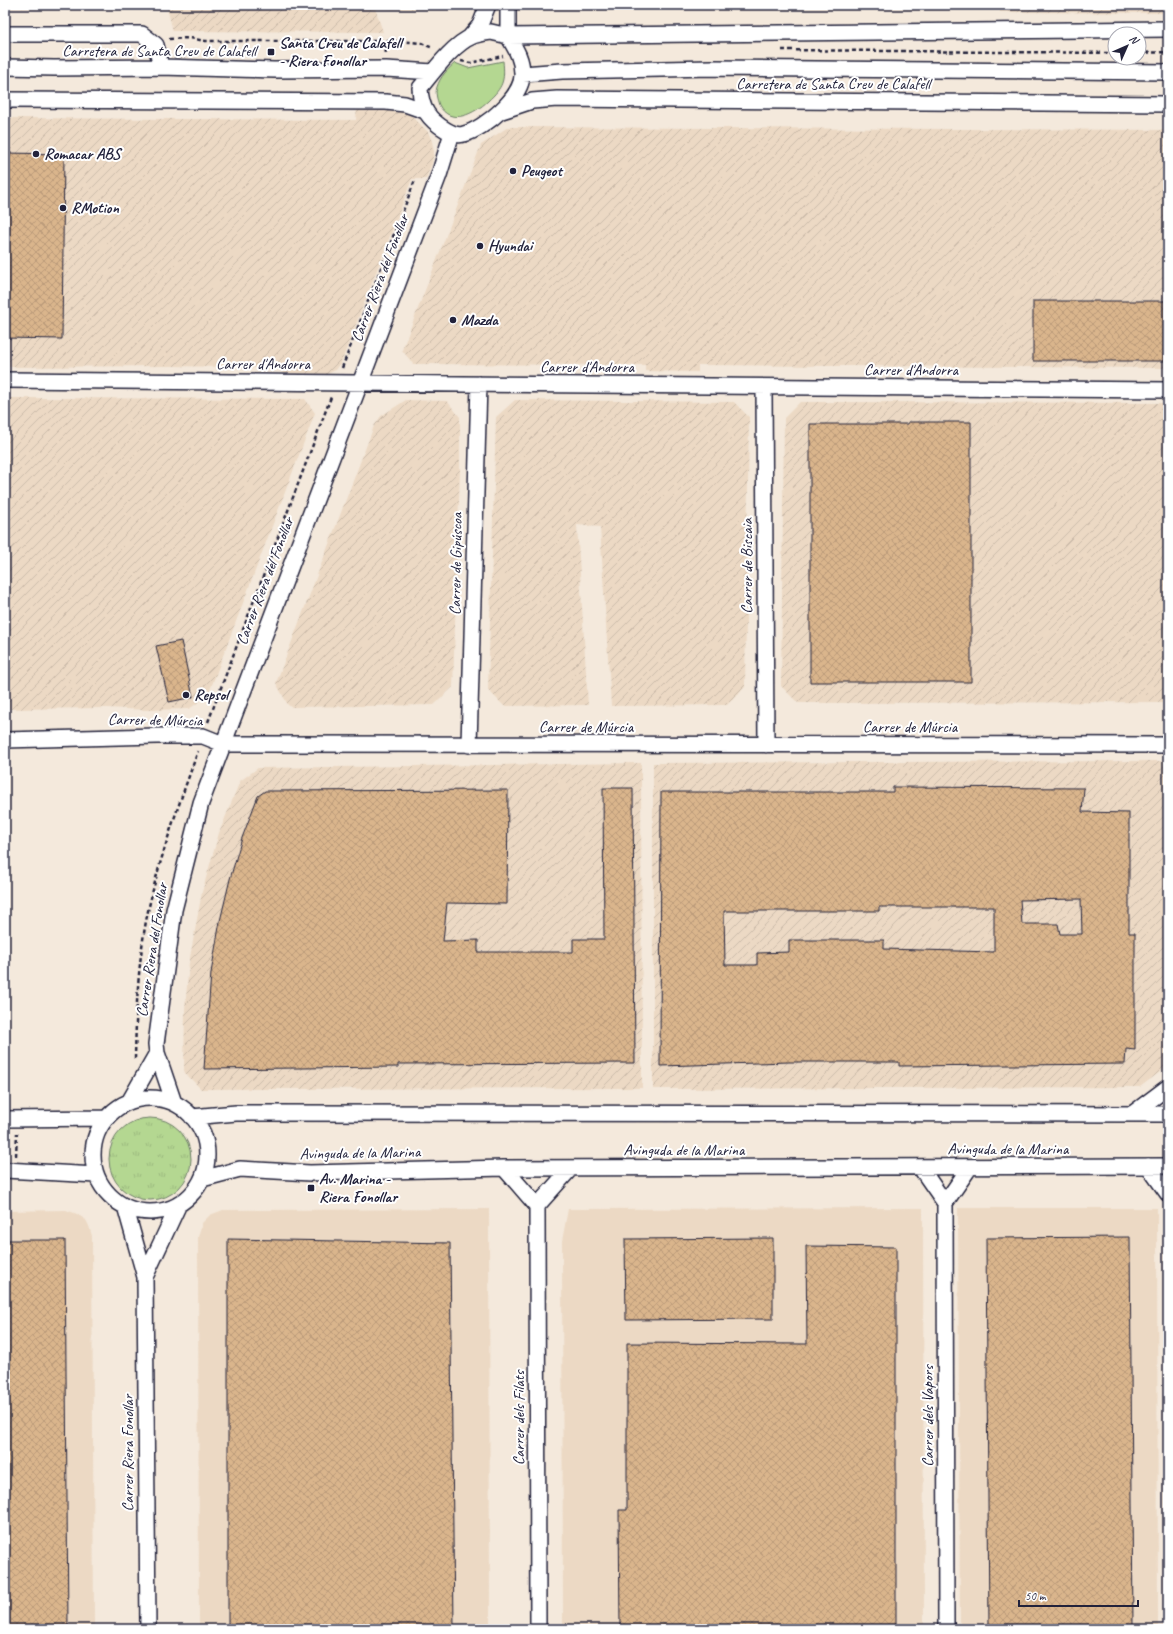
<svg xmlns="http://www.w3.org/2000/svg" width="1173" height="1634" viewBox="0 0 1173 1634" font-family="Caveat,sans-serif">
<defs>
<pattern id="industrial-furrows" width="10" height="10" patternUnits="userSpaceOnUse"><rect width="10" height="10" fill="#ecd9c4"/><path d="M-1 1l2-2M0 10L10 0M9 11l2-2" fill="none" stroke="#cabaa9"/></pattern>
<pattern id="grass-tufts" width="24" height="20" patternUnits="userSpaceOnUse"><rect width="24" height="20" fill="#b4d791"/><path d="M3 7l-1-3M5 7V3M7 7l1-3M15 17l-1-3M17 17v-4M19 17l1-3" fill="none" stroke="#9ab87e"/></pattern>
<pattern id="building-cross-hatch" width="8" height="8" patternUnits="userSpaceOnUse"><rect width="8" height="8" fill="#dab58c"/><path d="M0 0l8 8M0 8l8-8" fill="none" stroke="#bb9b7a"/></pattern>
</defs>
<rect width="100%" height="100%" fill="#f4e9dc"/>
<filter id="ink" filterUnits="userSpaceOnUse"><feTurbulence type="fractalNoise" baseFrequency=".025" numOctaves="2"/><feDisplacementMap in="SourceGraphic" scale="8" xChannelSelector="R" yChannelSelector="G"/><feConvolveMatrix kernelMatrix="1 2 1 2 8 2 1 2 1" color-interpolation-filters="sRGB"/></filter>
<g filter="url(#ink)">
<!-- built -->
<path fill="#ecd9c4" d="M923,1208L924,1629H563L562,1241L568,1209Z
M958,1208H1157L1158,1629H960Z
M489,1209L490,1629H199L198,1237L202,1223L210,1215L223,1210Z
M66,1210L77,1214L86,1220L89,1226L92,1236L94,1629H5V1211Z"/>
<!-- industrial -->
<path fill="url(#industrial-furrows)" d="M5,5H374L383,32L173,31L167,8H5Z
M386,5H471L470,9H388Z
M1000,5H1168V13L1000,12Z
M357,105L398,107L408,112L428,132L432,141L434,152L432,163L426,179H412L341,363L336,370L327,374L283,373L278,368L172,366L5,367V118L356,120Z
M508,127L1168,130V368L698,365V372L645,371V365L413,364L402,350L481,145Z
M5,398L305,399L315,413L210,690L203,698L192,707L188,709L147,710L107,708L5,709Z
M406,400L447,401L460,417V469L453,687L434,705L292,707L288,705L276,683L374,426L381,416Z
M515,400L734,402L749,417L745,687L727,705L611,706L600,527L577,525L588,705L504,706L488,690L496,417Z
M800,402L1168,403V702L798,703L781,686L784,418Z
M1168,761V1066L1140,1087L653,1089V763Z
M641,763L642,1088L201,1089L185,1073L184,1070L185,1009L189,963L202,892L219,833L240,781L258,768Z"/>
<!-- grass -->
<path fill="url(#grass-tufts)" stroke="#6b7c66" d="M109 1159a41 41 0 1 1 82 0a41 41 0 1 1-82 0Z"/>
<!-- garden -->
<path fill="#b4d791" stroke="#6b7c66" d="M503,61C505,81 503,87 488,101C475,113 451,127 439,105C437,99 435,93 437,87C440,77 447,70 455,63L468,68Z"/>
<!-- building -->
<path fill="url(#building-cross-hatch)" stroke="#22223b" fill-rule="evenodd" d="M5,153L64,154L62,339L5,338Z
M1033,301H1168V361H1033Z
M908,422H971V682H810V424H908Z
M181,641L193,697L169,702L156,646Z
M893,787L1084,788L1082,812L1129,813V933H1135V1050L1126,1049L1125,1064L899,1066V1062H789L660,1066L661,792H893ZM1081,899L1082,934H1060L1058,924H1022L1020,900ZM879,907H994V952L884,949V940H789V952L757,953V965H725L724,911H879Z
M603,788H633L635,1063L398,1064V1067L204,1069L211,973L220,921L230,879L242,838L258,796L265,791L508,790L507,904L447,903L443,941L478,940V952H573V939H604Z
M1130,1237L1133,1629H989L986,1238Z
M773,1238V1319L626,1320L625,1239Z
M228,1239L450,1243L454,1629H228Z
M5,1240H65L68,1629H5Z
M806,1246L896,1247V1629H620L619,1510H627V1343L807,1344Z"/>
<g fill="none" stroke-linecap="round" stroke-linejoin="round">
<!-- minor casing -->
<g stroke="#22223b" stroke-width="18">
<path id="minor" d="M508,5V36L1168,29
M491,32L508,36C515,48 522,58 522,73C524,96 484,129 464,134C458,136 451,133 446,130C429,120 421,109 420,88C433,72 453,44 473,36C478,34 485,33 491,32Z
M5,34H142L156,45L161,67
M469,38L480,25L488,5
M5,67L54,68L161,67L274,70L386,69L433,72
M523,74L562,71L712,68L1168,72
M5,100L386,102L405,104L425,111
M499,112L532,101L557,99L1168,104
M5,380L1168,390
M764,387L766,745
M5,740L157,736H203L223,744L1168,745
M469,745L479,384
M93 1155a57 57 0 1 1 114 0a57 57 0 1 1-114 0Z
M129,1102L157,1053
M174,1103L157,1053L156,1044L174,910L201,803L439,175L452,133
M1132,1114L1168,1087
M192,1117L236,1113L1168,1114
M5,1119L107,1118
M1148,1166L1168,1194
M920,1167L945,1203L946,1629
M504,1168L537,1206L538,1629
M5,1170L96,1175
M202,1179L240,1169L310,1173L504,1168L1168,1166
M945,1203L970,1167
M125,1206L145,1277L148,1629
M537,1206L571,1168
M145,1277L179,1204"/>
</g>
<!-- path -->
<path stroke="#22223b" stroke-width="2.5" stroke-dasharray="4 3" stroke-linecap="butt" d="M169,39L190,38L205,41H400L421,43L433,48
M385,42L386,55
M782,50L1115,53
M1139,53L1168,52
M461,61L470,63L503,56
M342,368L415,180
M208,722L331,397
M135,1059C136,1010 138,960 148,911C160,856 179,804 198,751
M16,1156L17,1133"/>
<!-- minor -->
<use href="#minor" stroke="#fff" stroke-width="15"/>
</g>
</g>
<!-- markers -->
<g fill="#22223b" stroke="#fff" stroke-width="1.5">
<rect x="267" y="48" width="8" height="8" rx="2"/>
<circle cx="36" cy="154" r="4"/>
<circle cx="513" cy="171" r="4"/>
<circle cx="63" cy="208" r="4"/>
<circle cx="480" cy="246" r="4"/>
<circle cx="453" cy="320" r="4"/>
<circle cx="186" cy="695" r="4"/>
<rect x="307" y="1184" width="8" height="8" rx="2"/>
</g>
<g text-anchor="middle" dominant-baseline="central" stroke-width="4" stroke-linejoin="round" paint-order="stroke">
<!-- poi labels -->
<g font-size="16" font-weight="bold" fill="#22223b" stroke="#fff" text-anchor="start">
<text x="279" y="43">Santa Creu de Calafell<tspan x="279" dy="18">- Riera Fonollar</tspan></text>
<text x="44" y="154">Romacar ABS</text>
<text x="521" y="171">Peugeot</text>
<text x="71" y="208">RMotion</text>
<text x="488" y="246">Hyundai</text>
<text x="461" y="320">Mazda</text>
<text x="194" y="695">Repsol</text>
<text x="319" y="1179">Av. Marina -<tspan x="319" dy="18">Riera Fonollar</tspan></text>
</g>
<!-- street labels -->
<g font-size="16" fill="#22223b" stroke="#fff">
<text x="159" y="51">Carretera de Santa Creu de Calafell</text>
<text x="833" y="84">Carretera de Santa Creu de Calafell</text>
<text transform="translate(380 278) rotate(-69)">Carrer Riera del Fonollar</text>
<text x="263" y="364">Carrer d'Andorra</text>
<text x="587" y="367">Carrer d'Andorra</text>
<text x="911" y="370">Carrer d'Andorra</text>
<text transform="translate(456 564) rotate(-89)">Carrer de Gipúscoa</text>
<text transform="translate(747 566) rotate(-90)">Carrer de Biscaia</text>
<text transform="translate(265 581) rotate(-69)">Carrer Riera del Fonollar</text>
<text transform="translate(155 720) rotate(1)">Carrer de Múrcia</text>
<text x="586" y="727">Carrer de Múrcia</text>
<text x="910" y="727">Carrer de Múrcia</text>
<text transform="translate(152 950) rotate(-81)">Carrer Riera del Fonollar</text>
<text x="1008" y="1149">Avinguda de la Marina</text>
<text x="684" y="1150">Avinguda de la Marina</text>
<text transform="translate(360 1153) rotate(-1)">Avinguda de la Marina</text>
<text transform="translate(928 1416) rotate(-90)">Carrer dels Vapors</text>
<text transform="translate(519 1418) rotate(-90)">Carrer dels Filats</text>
<text transform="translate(128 1453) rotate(-90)">Carrer Riera Fonollar</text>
</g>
</g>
<!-- margin -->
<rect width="1173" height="1634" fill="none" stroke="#fff" stroke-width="20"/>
<rect x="10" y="10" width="1153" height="1614" fill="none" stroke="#22223b" stroke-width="1.5" filter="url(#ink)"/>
<!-- north arrow -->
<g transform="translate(1127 46) rotate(45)"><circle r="19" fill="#ffffff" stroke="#a7a7b1"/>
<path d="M0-3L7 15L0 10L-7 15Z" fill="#22223b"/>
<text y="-6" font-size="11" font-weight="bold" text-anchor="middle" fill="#22223b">N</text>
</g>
<!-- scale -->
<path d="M1019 1600v6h119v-6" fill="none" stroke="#22223b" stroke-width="2"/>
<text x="1025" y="1600" font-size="12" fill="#22223b" stroke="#ffffff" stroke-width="3" paint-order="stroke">50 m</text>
</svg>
